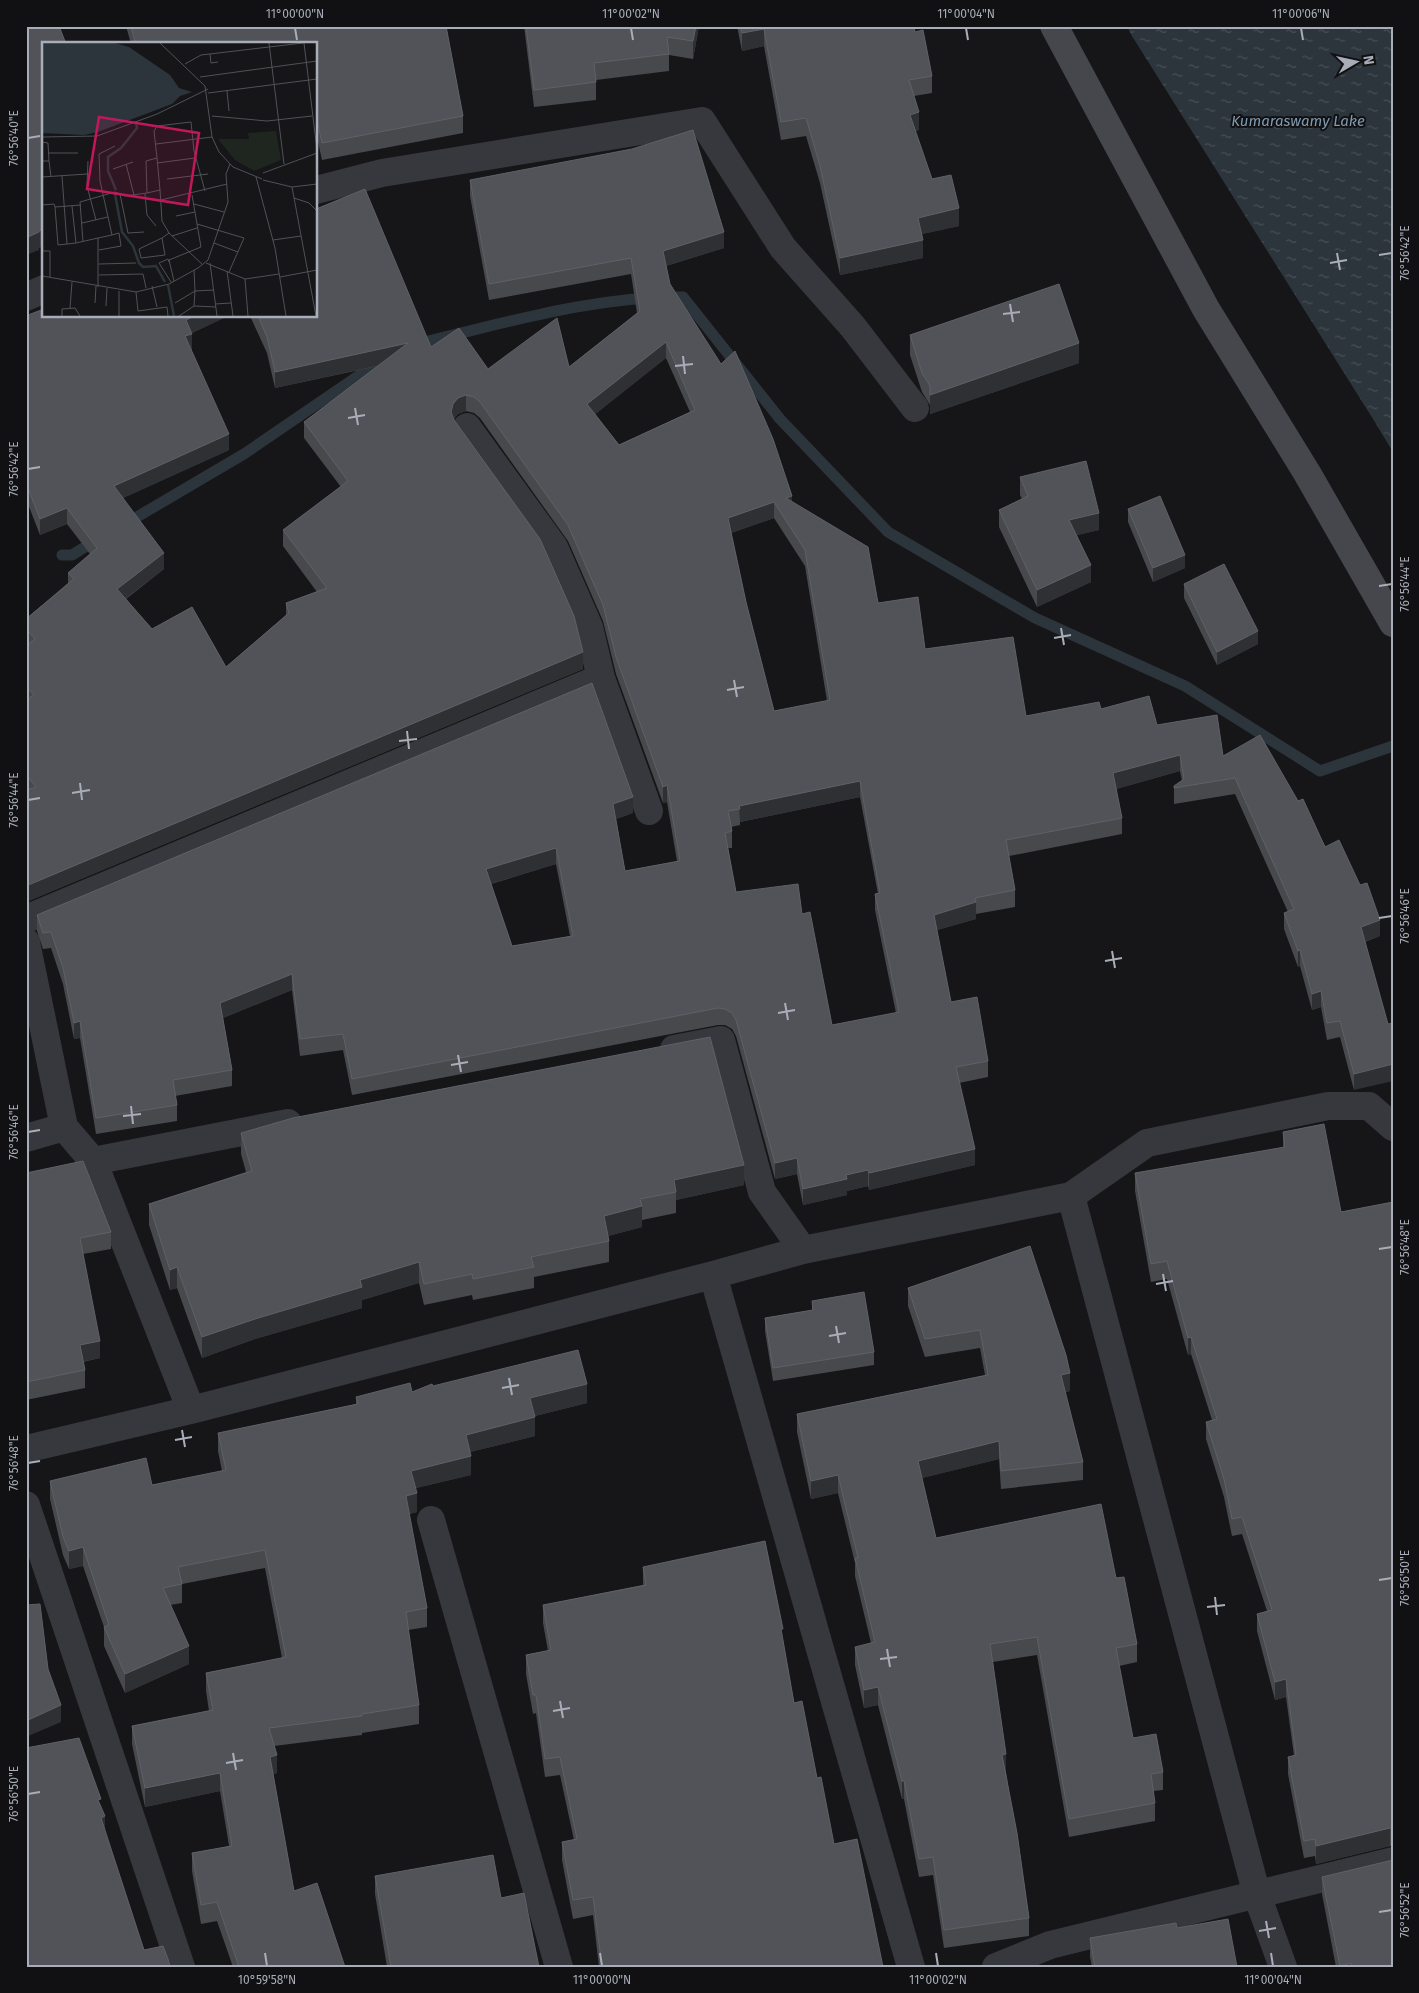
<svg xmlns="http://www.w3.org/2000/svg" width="1419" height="1993" viewBox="0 0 1419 1993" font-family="'Fira Sans',sans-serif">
<defs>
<pattern id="water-ripples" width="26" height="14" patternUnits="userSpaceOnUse" patternTransform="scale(1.25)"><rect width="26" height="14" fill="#2c353c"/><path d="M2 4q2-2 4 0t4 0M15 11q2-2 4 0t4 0" fill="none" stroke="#485056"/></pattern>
</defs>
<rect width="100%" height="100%" fill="#161618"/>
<!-- water -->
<path fill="url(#water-ripples)" d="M1127,26H1393V452L1373,419L1132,36Z"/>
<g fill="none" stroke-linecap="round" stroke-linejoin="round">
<!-- stream -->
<path stroke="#2c353c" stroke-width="11" d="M415,344C503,324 592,296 683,297L780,419L888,532L1035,618L1185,686L1320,771L1393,746
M125,524L244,454L383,359
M62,555H72L98,539"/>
<!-- street -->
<path stroke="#37383d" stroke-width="28" d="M316,190L382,173L702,121L783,248L853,327L915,408
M26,297L44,289
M467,427L554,547L589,627L601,678L649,811
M26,919L601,678
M26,942L64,1127L93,1161
M674,1049L721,1040L762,1192L803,1250L1071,1196L1147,1143L1328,1106H1369L1393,1127
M26,1138L64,1127
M1071,1196L1257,1895L1283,1967
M713,1275L911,1967
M191,1410L713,1275L803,1250
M26,1449L191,1410L93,1161L288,1123
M26,1505L181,1967
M431,1520L559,1967
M996,1967L1050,1945L1393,1861"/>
<!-- secondary -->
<path stroke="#45474d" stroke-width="28" d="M1054,26L1206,309L1307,473L1393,623"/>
</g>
<!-- wall -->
<path fill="#47494d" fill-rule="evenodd" d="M126,26H446L463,116V133L322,160L316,133L131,44Z
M524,26H699L693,59L669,55V71L596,80V100L534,107Z
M737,26H914L915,32L932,76V93L914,96L919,130L915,131L932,179L959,226L922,234L923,258L840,275L820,183L806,136L781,140L764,46L742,51Z
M470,180L724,248L666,266L670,284L792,502L878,603L925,649L1026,716L1101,709L1157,725L1223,756L1298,801L1380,936L1365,942L1354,1090L1340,1037L1327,1040L1321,1007L1312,1010L1300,966L1298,967L1284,929V913L1288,912L1235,794L1174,804V786L1182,781L1180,771L1116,789L1122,818V834L1009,856L1015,890V907L976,914V919L937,930L951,1002L988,1061V1077L959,1083L975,1165L869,1190L868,1186L847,1191V1195L803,1205L797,1174L775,1179L736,1036L732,1029L725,1025H718L352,1095L343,1050L300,1056L292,990L223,1018L232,1070V1086L175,1096L177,1105V1121L96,1134L80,1038L74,1039L63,984L51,948L43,949L37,931V915L633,813L616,819L625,871L677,861L667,802L663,803L616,674L603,621L568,541L480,418L474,413L466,411L458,414L454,419L583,669L26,902V619L68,583V573L90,554L67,524L40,535L26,499V310L28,315L44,316H228L192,333L191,350L229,450L123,498L164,569L126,599L152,629L226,667L286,615V603L317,592L283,546V530L341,487L304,438V422L378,366L275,388L267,353L250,316H316L431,347L488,369L569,367L637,313L631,274L489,300L470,196ZM666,358L690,412L619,445L595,414ZM774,518L805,566L827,701L774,711L746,602L731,533ZM860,797L878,894H875V910L896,1013L832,1025L802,914L736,892L728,848H732V831L731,827L740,825V822ZM556,864L570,936L512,946L491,884Z
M910,335L1079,363L930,414V405L922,392L910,355Z
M1020,477L1099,530L1077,535L1091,582L1037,607L999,527V510L1022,499L1020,495Z
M1128,509L1185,568L1153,582L1128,522Z
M1184,584L1258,644L1217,665L1184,598Z
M26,1086L28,1093V1109H26Z
M1283,1132L1341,1212L1393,1202V1846H1390L1316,1864L1315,1856L1304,1858L1288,1774V1757L1294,1756L1286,1697L1275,1700L1257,1631V1614L1267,1611L1242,1534L1232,1536L1224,1497L1206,1439V1422L1212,1420L1191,1354L1188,1355L1167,1279L1151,1282L1135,1191V1173L1283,1148Z
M241,1133L744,1185L676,1200V1213L642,1220V1227L608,1236L609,1241V1262L534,1277V1288L473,1300L472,1295L424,1305L419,1283L362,1300V1308L255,1339L202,1358L177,1288L170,1290L149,1225V1204L246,1172L241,1154Z
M26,1173L111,1232V1249L83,1254L100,1358L83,1362L85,1370V1388L26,1400Z
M1030,1246L1070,1391L1065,1392L1083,1462V1480L1001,1489L999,1459L922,1478L936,1538L1116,1578L1137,1644V1662L1119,1666L1133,1738L1163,1772V1790L1153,1791L1155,1803V1821L1069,1837L1037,1655L993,1662L1006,1772L1029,1918V1936L944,1948L933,1875L919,1877L904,1799H902L878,1705L864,1708L855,1665V1647L871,1643L855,1576V1563L838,1493L811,1499L797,1432V1414L985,1375L980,1348L925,1357L908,1306V1288Z
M812,1301L874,1352V1365L773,1381L765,1331V1318L812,1310Z
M433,1386L587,1403L535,1416V1436L470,1452L471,1475L416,1488L417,1512L409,1514L427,1608V1627L408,1630L419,1705V1724L362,1733V1735L274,1746L277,1773L273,1774L294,1891L345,1967H233L217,1921L201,1924L192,1871V1853L229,1846L220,1791L145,1807L132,1744V1726L209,1711L206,1691V1673L282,1658L265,1568L182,1584V1603L170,1605L189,1664L125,1693L104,1646V1627L83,1566L69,1569L63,1555L50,1499V1481L152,1485L222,1471L218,1451V1433L356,1404V1397L412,1392Z
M643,1567L783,1640L794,1703L817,1778L834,1844L883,1967H599L593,1915L573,1919L562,1860V1842L574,1840L560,1775L545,1777L536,1713L533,1714L526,1674V1655L548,1651L543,1623V1605L643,1585Z
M375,1876L501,1898L539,1967H387L375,1894Z
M1322,1877L1393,1967H1336L1322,1894Z
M1177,1928L1237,1967H1092L1090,1957V1938Z"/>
<!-- shaded-wall -->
<path fill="#2f3033" d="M696,26H699L693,59V41Z
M764,29V46L742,51V33Z
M919,112V130L910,133V115Z
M959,208V226L918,235V218Z
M44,229V246L39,248V250L26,255V238Z
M724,232V248L663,267V251Z
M923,240V258L840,275V258Z
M194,316H228L190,334H192V350L185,352L186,320Z
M666,342V358L587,421V404Z
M408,343V359L275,388V372Z
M1079,343V363L930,414V395Z
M466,395V411L458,414L453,420L451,412L453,404L458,398Z
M229,434V450L114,502V486Z
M792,496V512L786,498Z
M774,502V518L728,534V518Z
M67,508V524L40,535V519Z
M1099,513V530L1069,537V520Z
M164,553V569L117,605V589Z
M1185,555V568L1153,582V568Z
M1091,565V582L1037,607V590Z
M1258,631V644L1217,665V652Z
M583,652V669L26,902V886Z
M1180,755V771L1113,790V773Z
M860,781V797L740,822L739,806Z
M667,785V802L663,803V787Z
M633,797V813L613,820V804Z
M556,848V864L486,885V869Z
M976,902V919L934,931V915Z
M1380,920V936L1361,943V927Z
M1300,950V966L1298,967V951Z
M292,974V990L220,1019V1003Z
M1321,991V1007L1312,1010V994Z
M80,1021V1038L74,1039V1023Z
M1393,1064V1081L1354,1090V1074Z
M975,1149V1165L869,1190V1173Z
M797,1158V1174L775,1179V1163Z
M744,1165V1185L676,1200V1192L674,1180Z
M868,1170V1186L847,1191V1195L803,1205V1189L846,1175Z
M642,1206V1227L604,1237V1216Z
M419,1262V1283L362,1300V1308L255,1339L202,1358V1337L360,1280Z
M177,1267V1288L170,1290V1270Z
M1191,1337V1354L1188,1355V1338Z
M100,1341V1358L80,1362V1345Z
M1070,1373V1391L1061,1393V1375Z
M587,1384V1403L530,1417V1398Z
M535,1417V1436L466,1453V1435Z
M999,1441V1459L918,1479V1461Z
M471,1456V1475L411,1489V1471Z
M838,1475V1493L811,1499V1481Z
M417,1493V1512L406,1515V1496Z
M83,1547V1566L69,1569V1551Z
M189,1646V1664L125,1693V1674Z
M1286,1679V1697L1275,1700V1682Z
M878,1687V1705L864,1708V1690Z
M61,1705V1722L26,1737V1721Z
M1006,1754V1772L1002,1755Z
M277,1755V1773L270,1775V1757Z
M220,1773V1791L145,1807V1788Z
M902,1781H904V1799H902Z
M105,1816V1833L101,1818Z
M1390,1828V1846L1316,1864V1846Z"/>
<!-- building -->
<path fill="#525359" stroke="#5f6168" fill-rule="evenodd" d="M26,26H59L66,44H44V229L39,231V232L26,238Z
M131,26H446L463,116L322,143L316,115V44H131L135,42Z
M526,26H696L693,41L667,37L669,54L594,63L596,82L534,90Z
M740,26H914L915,32L923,30L932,76L909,80L919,112L910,115L932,179L951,175L959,208L918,218L923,240L840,258L820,166L806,118L781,122L764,29L742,33Z
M693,130L724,232L663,251L670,284L721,364L735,351L773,439L792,496L786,498L868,547L878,603L918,597L925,649L1013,637L1026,716L1099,702L1101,709L1149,696L1157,725L1217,715L1223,756L1260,735L1298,801L1303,799L1325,847L1339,840L1360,885L1367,883L1380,920L1361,927L1388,1024L1393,1023V1064L1354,1074L1340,1021L1327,1023L1321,991L1312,994L1300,950L1298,951L1284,913L1294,909L1235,778L1174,788V786L1184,779L1180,755L1113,773L1122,818L1006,840L1015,890L975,898L976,902L934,915L951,1002L977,997L988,1061L956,1067L975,1149L869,1173L868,1170L846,1175L847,1179L803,1189L797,1158L775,1163L736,1020L732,1013L725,1009L718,1008L352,1079L343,1034L300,1039L292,974L220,1003L232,1070L173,1080L177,1105L96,1118L80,1021L74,1023L63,968L51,932L43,933L37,915L592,683L633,797L613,804L625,871L680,861L667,785L663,787L616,657L603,605L568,525L480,402L474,397L466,395L458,398L453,404L451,412L454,420L540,539L574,616L583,652L26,886V790L36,787L26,775V700L34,695L26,686V646L35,639L26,629V619L74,579L68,573L97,548L67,508L40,519L26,483V310L28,315L44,309V316H194L186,320L192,334L185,336L229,434L114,486L164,553L117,589L152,629L192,607L226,667L289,613L286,603L327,588L283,530L348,481L304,422L408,343L275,372L267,337L258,316H316V209L365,189L431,347L459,328L488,369L557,318L569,367L640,311L631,258L489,284L470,180L632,149ZM666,342L695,410L619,445L587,404ZM774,502L805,550L830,700L774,711L746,602L728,518ZM860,781L880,893L875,894L899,1012L832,1025L810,912L802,914L798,884L736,892L725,833L732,831L728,811L740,809L739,806ZM556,848L573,936L512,946L486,869Z
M1059,284L1079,343L930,395V386L922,373L910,335Z
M1086,461L1099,513L1069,520L1091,565L1037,590L999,510L1028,496L1020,477Z
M1160,496L1185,555L1153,568L1128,509Z
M1224,564L1258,631L1217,652L1184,584Z
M710,1037L744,1165L674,1180L676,1192L640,1199L642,1206L604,1216L609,1241L531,1257L534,1267L473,1279L472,1274L424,1284L419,1262L360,1280L362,1287L255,1319L202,1337L177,1267L170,1270L149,1204L252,1171L241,1133L293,1118Z
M1324,1124L1341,1212L1393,1202V1828H1390L1316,1846L1315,1839L1304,1841L1288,1757L1296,1755L1286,1679L1275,1682L1257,1614L1272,1610L1242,1517L1232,1519L1224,1479L1206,1422L1217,1419L1191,1337L1188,1338L1167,1261L1151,1264L1135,1173L1285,1147L1283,1132Z
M83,1161L111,1232L80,1238L100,1341L80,1345L85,1370L26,1382V1173Z
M1030,1246L1066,1355L1070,1373L1061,1375L1083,1462L1001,1471L999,1441L918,1461L936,1538L1101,1504L1116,1578L1124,1577L1137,1644L1116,1648L1133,1738L1156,1734L1163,1772L1151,1774L1155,1803L1069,1819L1037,1637L990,1644L1006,1754L1002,1755L1017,1833L1029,1918L944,1930L933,1857L919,1859L904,1781H902L878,1687L864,1690L855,1647L875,1642L855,1558H858L838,1475L811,1481L797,1414L988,1375L980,1330L925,1339L908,1288Z
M864,1292L874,1352L773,1368L765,1318L813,1310L812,1301Z
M578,1350L587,1384L530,1398L535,1417L466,1435L471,1456L411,1471L417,1493L406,1496L427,1608L406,1612L419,1705L362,1714V1716L269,1728L277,1755L270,1757L294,1891L317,1883L345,1967H239L217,1902L201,1905L192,1853L232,1846L220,1773L145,1788L132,1726L213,1710L206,1673L286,1657L265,1550L178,1567L182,1584L163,1588L189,1646L125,1674L104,1627L109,1625L83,1547L69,1551L63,1537L50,1481L146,1458L152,1485L226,1470L218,1433L358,1404L356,1397L410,1383L412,1392L432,1384L433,1386Z
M765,1541L783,1629H781L794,1703L802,1701L817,1778L821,1777L834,1844L857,1839L883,1967H602L593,1897L573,1900L562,1842L577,1839L560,1757L545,1759L536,1695H533L526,1655L551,1650L543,1605L646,1585L643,1567Z
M40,1604L48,1669L61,1705L26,1721V1605Z
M79,1738L101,1799L98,1800L105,1816L101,1818L144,1950L163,1946L168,1959L170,1967H26V1748Z
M493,1855L501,1898L524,1893L539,1967H391L375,1876Z
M1393,1860V1967H1352L1351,1963L1340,1966L1322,1877Z
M1228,1919L1237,1967H1095L1090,1938L1176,1923L1177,1928Z"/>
<!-- ticks -->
<path fill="none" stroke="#a8adb8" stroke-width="2" d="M295,28L297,40M631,28L633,40M966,28L968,40M1301,28L1303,40M28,138L40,136M1337,253L1340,270M1379,255L1392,253M1330,263L1347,260M1010,304L1013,322M1003,314L1020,312M683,356L685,374M675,366L693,364M355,408L358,425M348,418L365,415M28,469L40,467M1379,586L1392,584M1061,628L1064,645M1054,638L1071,635M734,680L737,697M727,690L744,687M407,731L409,749M399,741L417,739M80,783L82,800M72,793L90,790M28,800L40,798M1379,918L1392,916M1112,951L1115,968M1105,961L1122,958M785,1003L788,1020M778,1013L795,1010M458,1055L461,1072M451,1065L468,1062M131,1106L133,1124M123,1116L141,1114M28,1132L40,1130M1379,1249L1392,1247M1163,1274L1166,1291M1156,1284L1173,1281M836,1326L839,1343M829,1336L846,1333M509,1378L512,1395M502,1388L519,1385M182,1430L185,1447M175,1440L192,1437M28,1463L40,1461M1379,1580L1392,1578M1215,1597L1217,1615M1207,1607L1225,1605M887,1649L890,1667M880,1659L897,1657M560,1701L563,1718M553,1711L570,1708M233,1753L236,1770M226,1763L243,1760M28,1794L40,1792M1379,1912L1392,1910M1266,1921L1269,1938M1259,1931L1276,1928M265,1953L267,1966M600,1953L602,1966M936,1953L938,1966M1271,1953L1273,1966"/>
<g text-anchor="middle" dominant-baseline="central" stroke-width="4" stroke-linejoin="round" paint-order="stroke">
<!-- water labels -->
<g font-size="15" font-style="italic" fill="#7f9bb3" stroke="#111113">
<text x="1298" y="121">Kumaraswamy Lake</text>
</g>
</g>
<!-- overview -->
<g transform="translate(42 42)">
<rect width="275" height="275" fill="#161618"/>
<path d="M234,89L239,118L212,129L193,118L176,97H207L206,91Z" fill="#1e261f"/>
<path d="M0,1H73L87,5L128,33L137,46L150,50L138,54L130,62L56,90L42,93L0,91Z" fill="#2c353c"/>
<path fill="none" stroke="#2c353c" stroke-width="2.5" d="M74,148L66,129V115L79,106L95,86L94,81M73,152L80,190L91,204L97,221L101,225L114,224L123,240M126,243L132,274"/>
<path fill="none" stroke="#505258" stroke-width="1" d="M118,1L163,44L170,95L177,110L191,125L220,137M227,1L242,122M262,1L275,108M168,12L169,21L176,20M143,22L159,13L261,1M158,35L275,19M185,49L187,69M166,51L275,37M170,74L225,79L270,74M0,95L55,94L115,72L166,47M0,100L6,101L7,119M114,102L170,95M6,111H36M115,116L118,148M0,119H7L9,135M46,119L45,144L54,178M115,121L153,116M84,122L92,153M71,127L91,120M221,131L275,111M20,134L25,202M0,135L45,132M214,135L233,206L244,274M125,137L166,132M221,138L250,145L275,142M250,145L274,274M78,152L86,191L102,190M103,152L105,173L114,184M252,156L267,161L275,169M119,158L185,142M152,162L182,170M0,163L12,162L13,165L39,163M30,164L34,201L56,196M13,165L16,203L34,201M134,174L153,170M40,181L66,175M155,182L202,196L187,230M130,194L155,186M120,196L97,207L99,216L123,213L120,196L127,191M231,198L259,194M41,200L38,160L73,150L83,154L105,151M172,201L196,210M57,208L79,204L77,191L70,193M0,209H8V235M127,220L126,217L117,221L129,240M164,221L203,237L237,232M168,221L175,274M57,222L94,221M161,223L127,191L120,179L118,148L105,151L104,119L115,116L112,89L115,84L149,80L152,109L163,149M185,229L191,274M57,233L101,232L104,246M0,234L94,250L127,242L156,226L166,218L186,160L184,132L188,122M238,235L275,228M203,237L206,274M132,239L127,218L159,205L150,153M110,244L115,265M56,245V196L70,193L58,139L57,112L73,104M172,248L153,249L152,264L174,265M77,249V274M94,250L96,269L125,265L126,274M53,261L54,244M133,261L153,249L152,228M173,262L189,261M64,264L65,246M28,266L30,240M20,274V267L33,266L38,274M137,274L152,264"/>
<path fill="#c2185b" fill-opacity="0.15" stroke="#c2185b" stroke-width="2.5" d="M57,75L157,91L146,163L45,147Z"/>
<rect width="275" height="275" fill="none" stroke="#a8adb8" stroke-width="2.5"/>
</g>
<!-- border -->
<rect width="1419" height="1993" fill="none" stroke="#111113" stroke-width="55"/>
<!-- north arrow -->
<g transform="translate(1356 62) rotate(81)" stroke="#111113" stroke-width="4" paint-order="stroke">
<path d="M0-4L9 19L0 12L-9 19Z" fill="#a8adb8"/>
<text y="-8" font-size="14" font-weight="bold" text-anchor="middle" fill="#a8adb8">N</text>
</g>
<rect x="28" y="28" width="1364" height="1938" fill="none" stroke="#a8adb8" stroke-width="2"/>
<g font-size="12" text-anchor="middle" fill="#a8adb8">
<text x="295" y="18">11°00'00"N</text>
<text x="631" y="18">11°00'02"N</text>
<text x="966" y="18">11°00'04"N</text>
<text x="1301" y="18">11°00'06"N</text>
<text transform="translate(14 138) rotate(-90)" y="4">76°56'40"E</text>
<text transform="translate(1405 253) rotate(-90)" y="4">76°56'42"E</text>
<text transform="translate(14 469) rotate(-90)" y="4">76°56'42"E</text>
<text transform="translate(1405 584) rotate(-90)" y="4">76°56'44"E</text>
<text transform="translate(14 800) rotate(-90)" y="4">76°56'44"E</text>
<text transform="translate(1405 916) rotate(-90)" y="4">76°56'46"E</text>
<text transform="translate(14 1132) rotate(-90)" y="4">76°56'46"E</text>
<text transform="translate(1405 1247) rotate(-90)" y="4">76°56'48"E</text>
<text transform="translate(14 1463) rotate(-90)" y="4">76°56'48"E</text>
<text transform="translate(1405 1578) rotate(-90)" y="4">76°56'50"E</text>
<text transform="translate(14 1794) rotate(-90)" y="4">76°56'50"E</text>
<text transform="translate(1405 1910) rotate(-90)" y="4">76°56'52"E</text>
<text x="267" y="1984">10°59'58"N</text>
<text x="602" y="1984">11°00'00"N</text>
<text x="938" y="1984">11°00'02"N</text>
<text x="1273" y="1984">11°00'04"N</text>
</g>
</svg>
